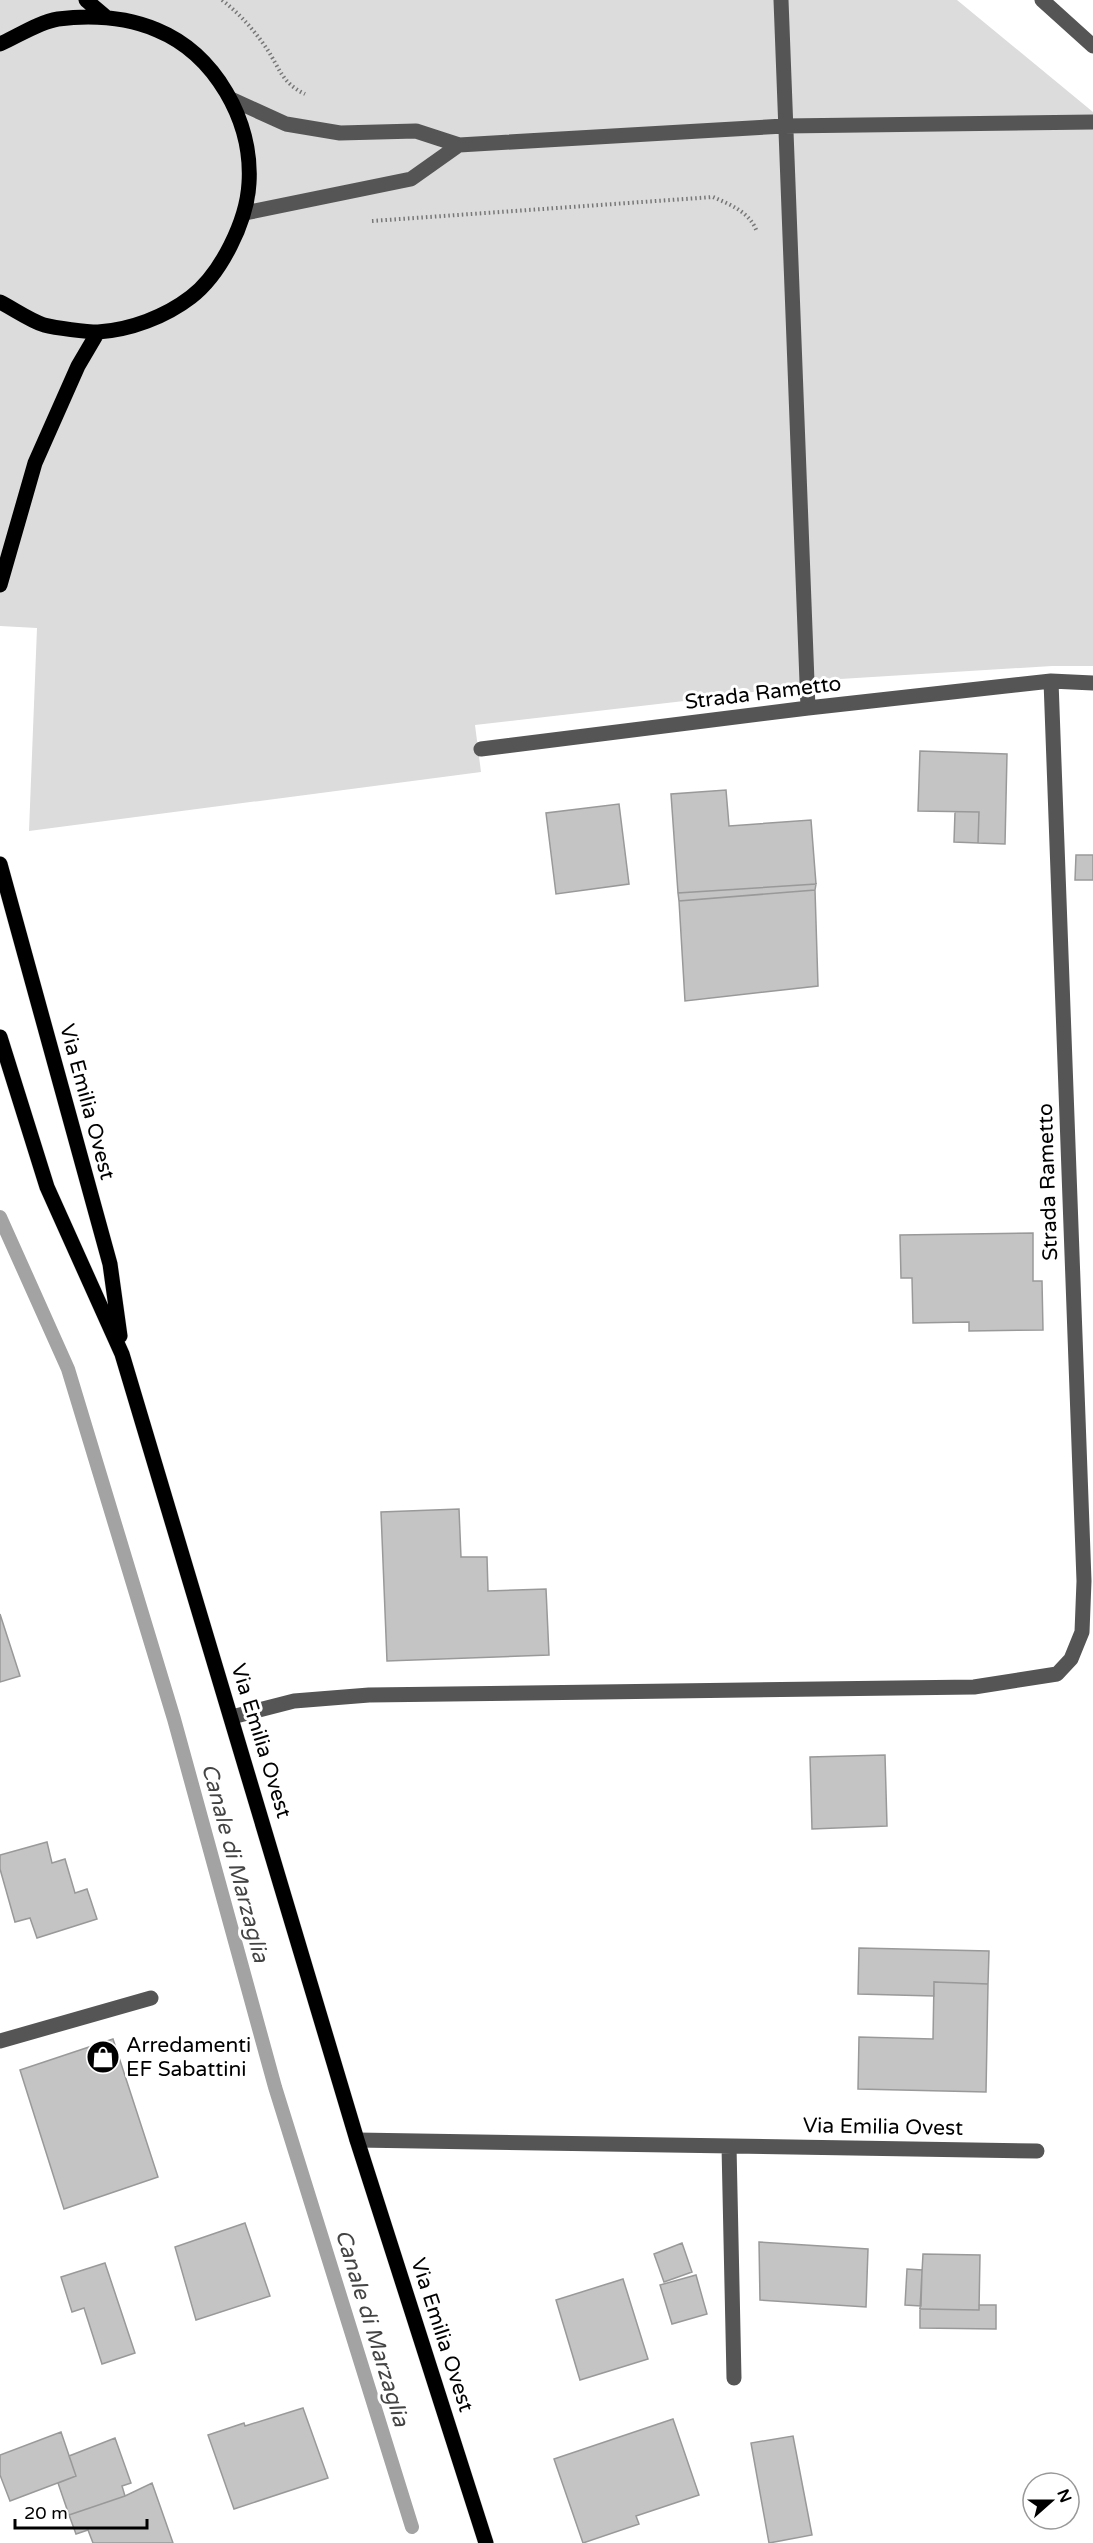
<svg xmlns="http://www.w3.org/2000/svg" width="1093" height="2543" viewBox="0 0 1093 2543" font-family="'Varela Round',sans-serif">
<rect width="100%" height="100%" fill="#fff"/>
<!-- green -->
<path fill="#dcdcdc" d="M0,0H957L1093,112V666H1052L840,679L719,697L475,725L481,772L29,831L37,628L0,626Z"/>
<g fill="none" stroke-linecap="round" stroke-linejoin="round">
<!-- stream -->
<path stroke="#a3a3a3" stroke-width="14" d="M0,1217L68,1369L174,1719L275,2087L412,2527"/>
</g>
<!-- building -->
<path fill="#c4c4c4" stroke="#999" stroke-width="1.5" d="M920,751L1007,754L1005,844L978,843L979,812L918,811Z
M726,790L729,826L811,820L816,884L678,893L671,794Z
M619,804L629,884L556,894L546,813Z
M955,812H979L978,843L954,842Z
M1076,855H1093V880H1075Z
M816,884L815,890L679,901L678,893Z
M815,890L818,986L685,1001L679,901Z
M1033,1233V1281H1042L1043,1330L969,1331V1322L913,1323L912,1278H901L900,1235Z
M459,1509L461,1557H487L488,1591L546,1589L549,1655L387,1661L381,1512Z
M0,1614L20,1676L0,1682Z
M885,1755L887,1826L812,1829L810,1757Z
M47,1842L52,1863L65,1859L75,1893L87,1889L97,1919L37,1938L30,1918L15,1922L0,1869V1855Z
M859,1948L989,1951L988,1984L934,1982V1996L858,1994Z
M934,1982L988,1984L986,2092L858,2089L859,2037L933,2039Z
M113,2039L158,2177L64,2209L20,2070Z
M245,2223L270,2296L196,2320L175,2247Z
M759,2242L868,2249L866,2307L760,2300Z
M682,2243L692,2272L664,2282L654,2254Z
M923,2254L980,2255L979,2310L920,2309Z
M105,2263L135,2353L102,2364L84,2308L72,2312L61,2277Z
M907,2269L922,2270L921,2306L905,2305Z
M696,2275L707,2314L672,2324L660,2285Z
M623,2279L648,2359L580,2380L556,2300Z
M979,2305H996V2329L920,2328V2309L979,2310Z
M303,2408L328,2478L234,2509L208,2435L244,2423L245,2426Z
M673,2419L699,2495L636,2516L639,2524L583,2543L554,2459Z
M61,2432L76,2476L10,2501L0,2475V2455Z
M793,2436L812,2535L769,2543L751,2443Z
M115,2438L131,2483L122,2486L125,2496L69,2515L58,2483L76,2476L69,2456Z
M152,2483L173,2543H93L88,2530L76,2534L69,2515L125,2496Z"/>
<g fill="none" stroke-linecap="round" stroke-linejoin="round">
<!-- major casing -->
<g stroke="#dbdbdb" stroke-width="16">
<path id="major" d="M86,0L106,17
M0,44C18,36 39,22 58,19C91,15 126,17 157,30C215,54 253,121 249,183C247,221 221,274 191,297C165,317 130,330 98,332C86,332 56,328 44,325C29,320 14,309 0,302
M0,585L35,463L78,366L98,332
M0,864L110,1264L120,1336
M0,1037L47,1187L122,1354L357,2140L486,2543"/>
</g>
<!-- path -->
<path stroke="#777" stroke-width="4" stroke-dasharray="1.5 3" stroke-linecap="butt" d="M222,0C240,14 254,30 267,49C280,69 282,83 305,94
M372,221L713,197C731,205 750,212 757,232"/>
<!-- minor -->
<path stroke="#555" stroke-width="15" d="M781,0L808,708
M1042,0L1093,46
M231,99L286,124L340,133L416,131L459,145L784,126L1093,122
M245,213L411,179L459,145
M481,749L808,708L1051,681L1093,683
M232,1717L294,1701L369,1695L974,1687L1057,1674L1071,1659L1082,1632L1084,1581L1051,681
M0,2041L151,1998
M357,2140L1037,2151
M729,2146L734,2378"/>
<!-- major -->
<use href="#major" stroke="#000" stroke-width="15"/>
</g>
<!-- icons -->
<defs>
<g id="shop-disc" transform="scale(1.725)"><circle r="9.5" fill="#000" stroke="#fff"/><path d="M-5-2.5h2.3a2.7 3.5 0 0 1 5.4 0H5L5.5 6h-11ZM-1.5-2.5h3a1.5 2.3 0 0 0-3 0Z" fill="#fff"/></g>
</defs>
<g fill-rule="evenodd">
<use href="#shop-disc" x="103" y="2057"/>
</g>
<g text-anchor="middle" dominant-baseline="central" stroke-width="6" stroke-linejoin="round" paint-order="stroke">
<!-- street labels -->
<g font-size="21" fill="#000" stroke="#fff">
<text transform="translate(763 693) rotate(-7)">Strada Rametto</text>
<text transform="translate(87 1102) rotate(75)">Via Emilia Ovest</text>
<text transform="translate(1048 1182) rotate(-92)">Strada Rametto</text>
<text transform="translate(261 1741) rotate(73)">Via Emilia Ovest</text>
<text transform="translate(883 2127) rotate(1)">Via Emilia Ovest</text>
<text transform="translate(442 2335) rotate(72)">Via Emilia Ovest</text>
</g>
<!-- poi labels -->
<g font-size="21" fill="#000" stroke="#fff" text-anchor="start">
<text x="126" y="2045">Arredamenti<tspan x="126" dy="24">EF Sabattini</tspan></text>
</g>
<!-- water labels -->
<g font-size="22" font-style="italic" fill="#444" stroke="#fff">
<text transform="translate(235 1863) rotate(75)">Canale di Marzaglia</text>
<text transform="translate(372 2328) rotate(73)">Canale di Marzaglia</text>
</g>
</g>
<!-- north arrow -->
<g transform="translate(1051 2501) rotate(69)"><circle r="28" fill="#ffffff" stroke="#999999" stroke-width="1.5"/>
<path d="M0-4.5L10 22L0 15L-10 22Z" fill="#000000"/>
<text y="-9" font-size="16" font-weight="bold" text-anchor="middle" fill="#000000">N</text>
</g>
<!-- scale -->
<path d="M15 2519v9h132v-9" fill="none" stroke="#000000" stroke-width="3"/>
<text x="24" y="2519" font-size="18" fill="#000000" stroke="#ffffff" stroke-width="4.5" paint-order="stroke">20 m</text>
</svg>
